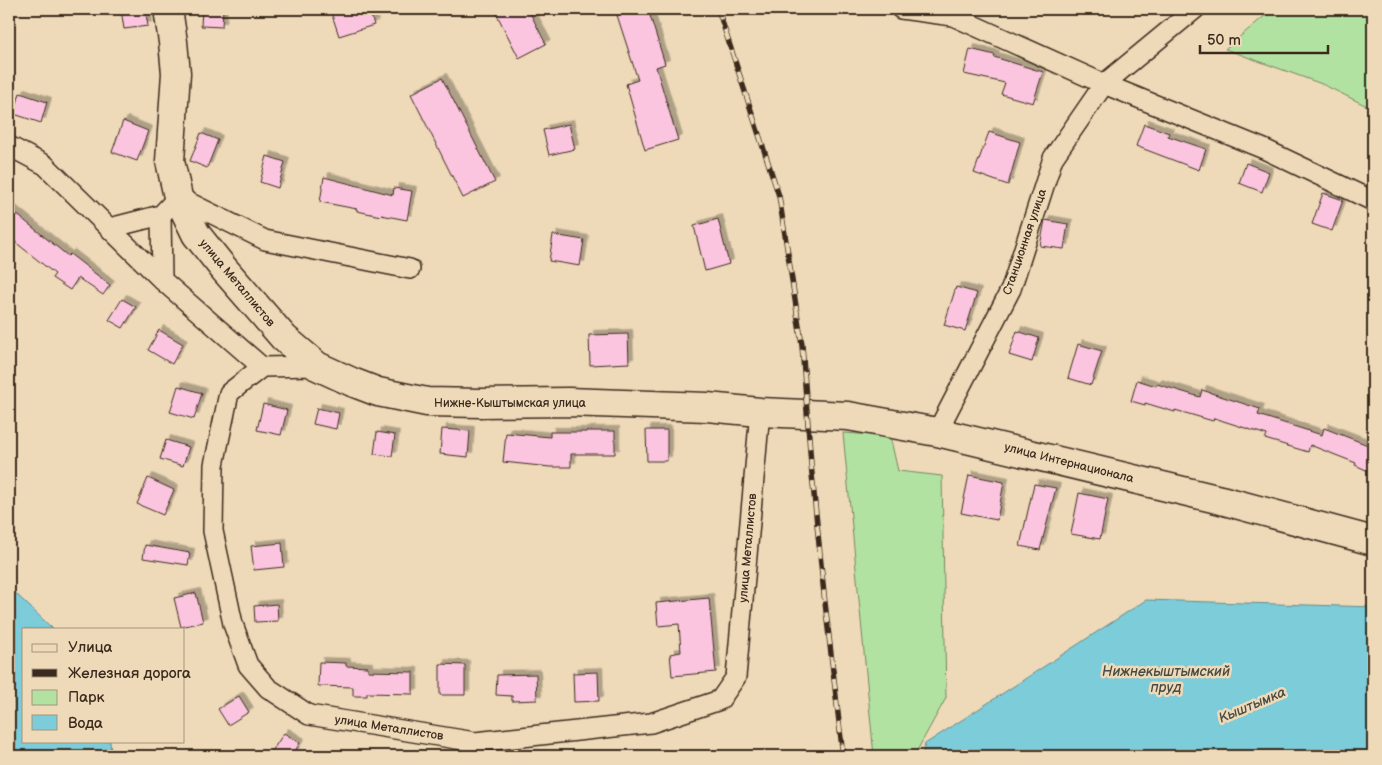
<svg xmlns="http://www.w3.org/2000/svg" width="1382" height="765" viewBox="0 0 1382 765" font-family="'Balsamiq Sans',sans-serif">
<defs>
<filter id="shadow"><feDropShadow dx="4.5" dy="-4.5" stdDeviation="0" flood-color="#0004"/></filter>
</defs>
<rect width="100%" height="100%" fill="#eedab8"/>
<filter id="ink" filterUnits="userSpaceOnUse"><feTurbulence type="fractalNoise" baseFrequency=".02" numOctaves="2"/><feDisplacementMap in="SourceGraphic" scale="10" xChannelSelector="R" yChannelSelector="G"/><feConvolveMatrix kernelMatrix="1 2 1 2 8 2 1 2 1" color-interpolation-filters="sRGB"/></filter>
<g filter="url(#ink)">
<!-- green -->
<path fill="#b2e2a2" stroke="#768660" d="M1273,9H1373V109L1322,84L1225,49Z
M843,433L890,436L898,471L942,476L946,698L914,756H874Z"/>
<!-- water -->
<path fill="#7dccd9" stroke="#638b8e" d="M9,587L53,629H24V741H110L111,756H9Z
M1146,600L1373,607V756H922L925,744Z"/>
<!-- building -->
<path fill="#fbc5e0" stroke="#3b2a1e" filter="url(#shadow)" d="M121,9H145L148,26L124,29Z
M202,9H223L222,27L201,26Z
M330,9H369L374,25L339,36Z
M494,9H528L546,44L519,58Z
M615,9H648L665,64L656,67L678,140L645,150L626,84L638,80Z
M970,49L995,55L994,57L1043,72L1033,103L1001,94L1005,83L964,74Z
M442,78L495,182L463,198L411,94Z
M20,93L47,102L41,123L14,114Z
M123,121L148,131L137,161L112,152Z
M569,124L575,149L549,155L543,130Z
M1144,124L1169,133L1168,136L1206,149L1199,170L1136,146Z
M989,132L1020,142L1008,185L974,173Z
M201,133L218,140L207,168L190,161Z
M267,156L285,162L278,188L260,182Z
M1246,163L1269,172L1262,192L1239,183Z
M324,177L393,195L394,188L412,191L407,220L381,215V216L357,211V209L320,202Z
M1323,193L1343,200L1332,231L1312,224Z
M9,208L68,256L70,254L110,285L103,295L78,278L70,290L52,278L55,274L9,237Z
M718,219L729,264L705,271L694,226Z
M1045,220L1068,224L1064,249L1040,246Z
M553,235L584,240L580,266L549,261Z
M956,287L977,293L965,331L944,325Z
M122,299L136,307L123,328L109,320Z
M159,330L183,344L172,364L148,350Z
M1017,331L1039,338L1032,362L1009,355Z
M628,334L629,363L590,365L589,335Z
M1078,344L1102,351L1091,385L1068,378Z
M1137,380L1156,386L1157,384L1200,397L1202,390L1260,409L1258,415L1322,435L1324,428L1373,447V473L1355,465L1356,463L1310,445L1308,452L1265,439L1267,435L1214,418L1213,421L1175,410V412L1145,403V405L1131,401Z
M178,386L202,393L194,419L170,412Z
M263,404L287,410L281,435L257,430Z
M317,408L339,413L336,429L313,424Z
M442,429L470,431L468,457L440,454Z
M646,430H667V461H647Z
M586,431H615V454H571V467H550L503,462L506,433L550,437V432H586Z
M377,432L395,435L392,456L374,454Z
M166,440L189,447L183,466L160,459Z
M969,475L1004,482L997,520L961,513Z
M148,478L174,490L163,515L137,504Z
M1034,484L1056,488L1040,550L1020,546Z
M1079,493L1108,499L1100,539L1071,534Z
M282,543L284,567L254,570L251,546Z
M145,545L190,553L188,565L143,558Z
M196,593L203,622L181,627L174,598Z
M709,598L716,672L672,676L670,654L681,652L679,624L658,626L656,603Z
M277,604L278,621L255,622L254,606Z
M319,662L346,663V666L368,667V671L413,672V694L367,693V696H353V687L318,686Z
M440,664L465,665V695H440Z
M598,672L599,701L574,702L573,673Z
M536,674L537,700L512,701V696L496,695L497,675Z
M239,696L249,712L228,725L218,709Z
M284,733L300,743L292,756H280L272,751Z"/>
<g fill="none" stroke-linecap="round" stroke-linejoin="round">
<!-- street casing -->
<g stroke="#3b2a1e" stroke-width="22">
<path id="street" d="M901,9L953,16L1104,84L1264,149L1373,201
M9,146L45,165L162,280L262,367L317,366
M161,215L162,280
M110,228L161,215L178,197L265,240L410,269
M262,367L229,393L214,465L213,531L233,624L248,665L268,688L309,715L475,742L651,723L720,700L736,677L760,412
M937,432L1011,289L1053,158L1104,84L1195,9"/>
</g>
<!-- secondary casing -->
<g stroke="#3b2a1e" stroke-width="31">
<path id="secondary" d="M168,9L173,42L176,73L170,161L178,197L196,234L224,269L284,338L317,366L352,382L378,392L427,402L482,403L568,402L707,407L760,412L848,416L937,432L1221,500L1373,541"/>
</g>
<!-- street -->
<use href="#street" stroke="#eedab8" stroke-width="19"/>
<!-- secondary -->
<use href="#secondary" stroke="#eedab8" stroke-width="28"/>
<!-- rail casing -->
<g stroke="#3b2a1e" stroke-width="5.5">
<path id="rail" d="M718,9L779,196L802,345L811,464L824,594L843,756"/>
</g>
<!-- rail -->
<use href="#rail" stroke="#eedab8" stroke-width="4" stroke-dasharray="11" stroke-linecap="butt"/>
</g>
</g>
<g text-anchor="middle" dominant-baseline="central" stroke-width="5" stroke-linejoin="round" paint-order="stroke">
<!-- street labels -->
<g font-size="12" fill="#3b2a1e" stroke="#eedab8">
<text transform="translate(1025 242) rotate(-71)">Станционная улица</text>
<text transform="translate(237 283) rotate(50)">улица Металлистов</text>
<text x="510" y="403">Нижне-Кыштымская улица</text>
<text transform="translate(1069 463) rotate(14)">улица Интернационала</text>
<text transform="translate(748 548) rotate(-85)">улица Металлистов</text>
<text transform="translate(389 728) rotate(9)">улица Металлистов</text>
</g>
<!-- water labels -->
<g font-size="14" font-style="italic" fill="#484a43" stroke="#eedab8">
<text x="1166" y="671">Нижнекыштымский<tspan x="1166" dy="16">пруд</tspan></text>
<text transform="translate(1252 705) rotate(-23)">Кыштымка</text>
</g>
</g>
<!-- margin -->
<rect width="1382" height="765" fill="none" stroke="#eedab8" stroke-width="30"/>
<rect x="15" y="15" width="1352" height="735" fill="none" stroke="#3b2a1e" stroke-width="2" filter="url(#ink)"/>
<!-- legend -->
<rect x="22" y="628" width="162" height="115" fill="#eedab8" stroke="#a6947a"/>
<rect x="32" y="644" width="25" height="8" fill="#eedab8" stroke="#a6947a"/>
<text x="68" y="652" font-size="15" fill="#3b2a1e">Улица</text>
<rect x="32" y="669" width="25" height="8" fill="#3b2a1e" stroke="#a6947a"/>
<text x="68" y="678" font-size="15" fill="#3b2a1e">Железная дорога</text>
<rect x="32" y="690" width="25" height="15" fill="#b2e2a2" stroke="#a6947a"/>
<text x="68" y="702" font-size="15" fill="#3b2a1e">Парк</text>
<rect x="32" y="715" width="25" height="15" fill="#7dccd9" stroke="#a6947a"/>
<text x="68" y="728" font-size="15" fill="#3b2a1e">Вода</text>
<!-- scale -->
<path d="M1200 45v8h128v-8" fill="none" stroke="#3b2a1e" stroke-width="2.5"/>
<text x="1207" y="45" font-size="15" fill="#3b2a1e" stroke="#eedab8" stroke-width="4" paint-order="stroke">50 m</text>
</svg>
